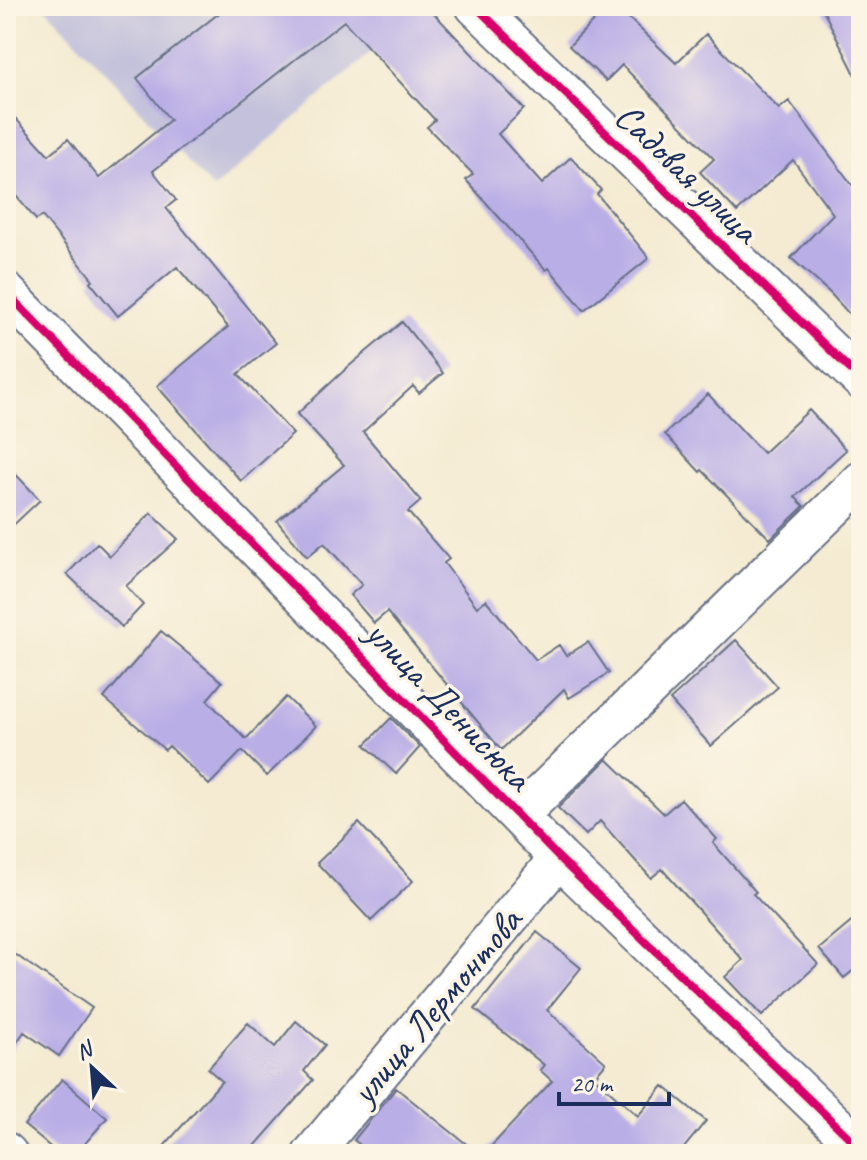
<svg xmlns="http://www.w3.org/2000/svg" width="867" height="1160" viewBox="0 0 867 1160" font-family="Caveat,sans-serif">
<rect width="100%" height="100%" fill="#fcf5e5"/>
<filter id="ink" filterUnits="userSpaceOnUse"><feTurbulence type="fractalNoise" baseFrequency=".0125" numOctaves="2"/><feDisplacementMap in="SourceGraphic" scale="16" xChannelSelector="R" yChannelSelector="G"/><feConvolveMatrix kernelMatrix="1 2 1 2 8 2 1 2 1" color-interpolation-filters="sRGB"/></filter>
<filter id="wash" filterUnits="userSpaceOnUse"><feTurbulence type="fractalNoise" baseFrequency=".006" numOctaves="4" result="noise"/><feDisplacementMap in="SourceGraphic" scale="32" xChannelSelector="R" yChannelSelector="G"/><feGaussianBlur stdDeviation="1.8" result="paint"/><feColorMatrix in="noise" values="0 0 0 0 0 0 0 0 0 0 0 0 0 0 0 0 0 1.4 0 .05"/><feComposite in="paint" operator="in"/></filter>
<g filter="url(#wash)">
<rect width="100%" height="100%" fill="#f4ebd2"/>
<!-- industrial -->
<path fill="#c3c1db" d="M44,6H425L213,189Z"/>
<g id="blocks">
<!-- building -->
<path fill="#b9aee6" d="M228,6H427L524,109L498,134L542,184L571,157L601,190L597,194L649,258L584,310L549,268L546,270L466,180L473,174L427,127L435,120L344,21L153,171L176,200L166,208L276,343L238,374L293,434L241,481L157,386L228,327L177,267L118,316L90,282L93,280L42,216L36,220L6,184V108L49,155L68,139L99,178L170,120L137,78Z
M608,6H616L676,63L706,34L779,109L789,101L856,190L861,185V327L830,293L791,258L833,214L793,160L737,212L700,172L714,159L622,65L606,81L569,46Z
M821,6H861V86Z
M402,322L443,373L419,393L413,386L363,432L421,501L408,512L449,559L444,563L477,607L486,600L536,660L559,645L566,656L588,642L609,673L569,698L564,689L501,750L387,612L374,623L350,595L362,585L324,543L307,557L277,521L344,465L297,414L348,367Z
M708,394L763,453L809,410L846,450L795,497L804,506L770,539L702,470L700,472L665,434Z
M6,464L40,500L6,532Z
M151,513L178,539L126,586L143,605L122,627L67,574L97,543L110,556Z
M161,631L222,682L207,700L246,739L286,697L316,726L267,776L242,751L209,785L169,746L165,750L104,698Z
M736,640L778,687L711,746L670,700Z
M391,718L420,747L396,774L365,745Z
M607,759L664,814L681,799L717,839L713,843L756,892L753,894L818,964L762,1016L725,977L743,960L662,869L651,878L600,821L586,835L558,808Z
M359,823L413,881L371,921L317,863Z
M861,914V964L844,978L819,949Z
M537,932L581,968L547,1010L606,1063L594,1077L638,1116L663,1086L706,1121L679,1154H484L552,1081L540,1070L544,1065L475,1009Z
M6,948L92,1008L59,1056L24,1032L6,1058Z
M296,1021L325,1045L304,1071L313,1080L248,1154H157L222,1081L208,1069L248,1023L275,1047Z
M62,1079L107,1118L76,1154H59L24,1125Z
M396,1088L479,1154H372L354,1140Z"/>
</g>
</g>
<g filter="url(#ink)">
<use href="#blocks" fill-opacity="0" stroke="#677187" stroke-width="2"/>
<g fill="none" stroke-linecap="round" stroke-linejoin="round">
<!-- minor casing -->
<g stroke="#677187" stroke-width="42">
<path id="minor" d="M475,6L861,380
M6,292L559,858L861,1149
M518,816L861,481
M6,1152L8,1154
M312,1154L559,858"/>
</g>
<!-- minor -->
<use href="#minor" stroke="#fff" stroke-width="38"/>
<!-- cycleway casing -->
<g stroke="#fcf5e5" stroke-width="13">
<path id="cycleway" d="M475,6L861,380
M6,292L559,858L861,1149"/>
</g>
<!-- cycleway -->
<use href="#cycleway" stroke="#d6006c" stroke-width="8"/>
</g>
</g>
<g text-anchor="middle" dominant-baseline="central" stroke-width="7" stroke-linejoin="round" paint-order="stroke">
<!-- street labels -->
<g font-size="38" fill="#1b2f5e" stroke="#fcf5e5">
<text transform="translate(687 173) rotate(44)">Садовая улица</text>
<text transform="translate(449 705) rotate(46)">улица Денисюка</text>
<text transform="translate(436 1006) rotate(-50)">улица Лермонтова</text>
</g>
</g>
<!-- margin -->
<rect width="867" height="1160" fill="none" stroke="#fcf5e5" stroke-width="32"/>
<!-- north arrow -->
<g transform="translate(92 1068) rotate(334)" stroke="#fcf5e5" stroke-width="6" paint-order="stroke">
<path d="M0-6L14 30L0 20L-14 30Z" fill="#1b2f5e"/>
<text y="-12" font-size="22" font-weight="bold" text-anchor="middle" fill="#1b2f5e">N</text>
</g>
<!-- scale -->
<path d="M559 1092v12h110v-12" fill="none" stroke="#1b2f5e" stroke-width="4"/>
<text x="571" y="1092" font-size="24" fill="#1b2f5e" stroke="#fcf5e5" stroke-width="6" paint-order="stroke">20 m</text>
</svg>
